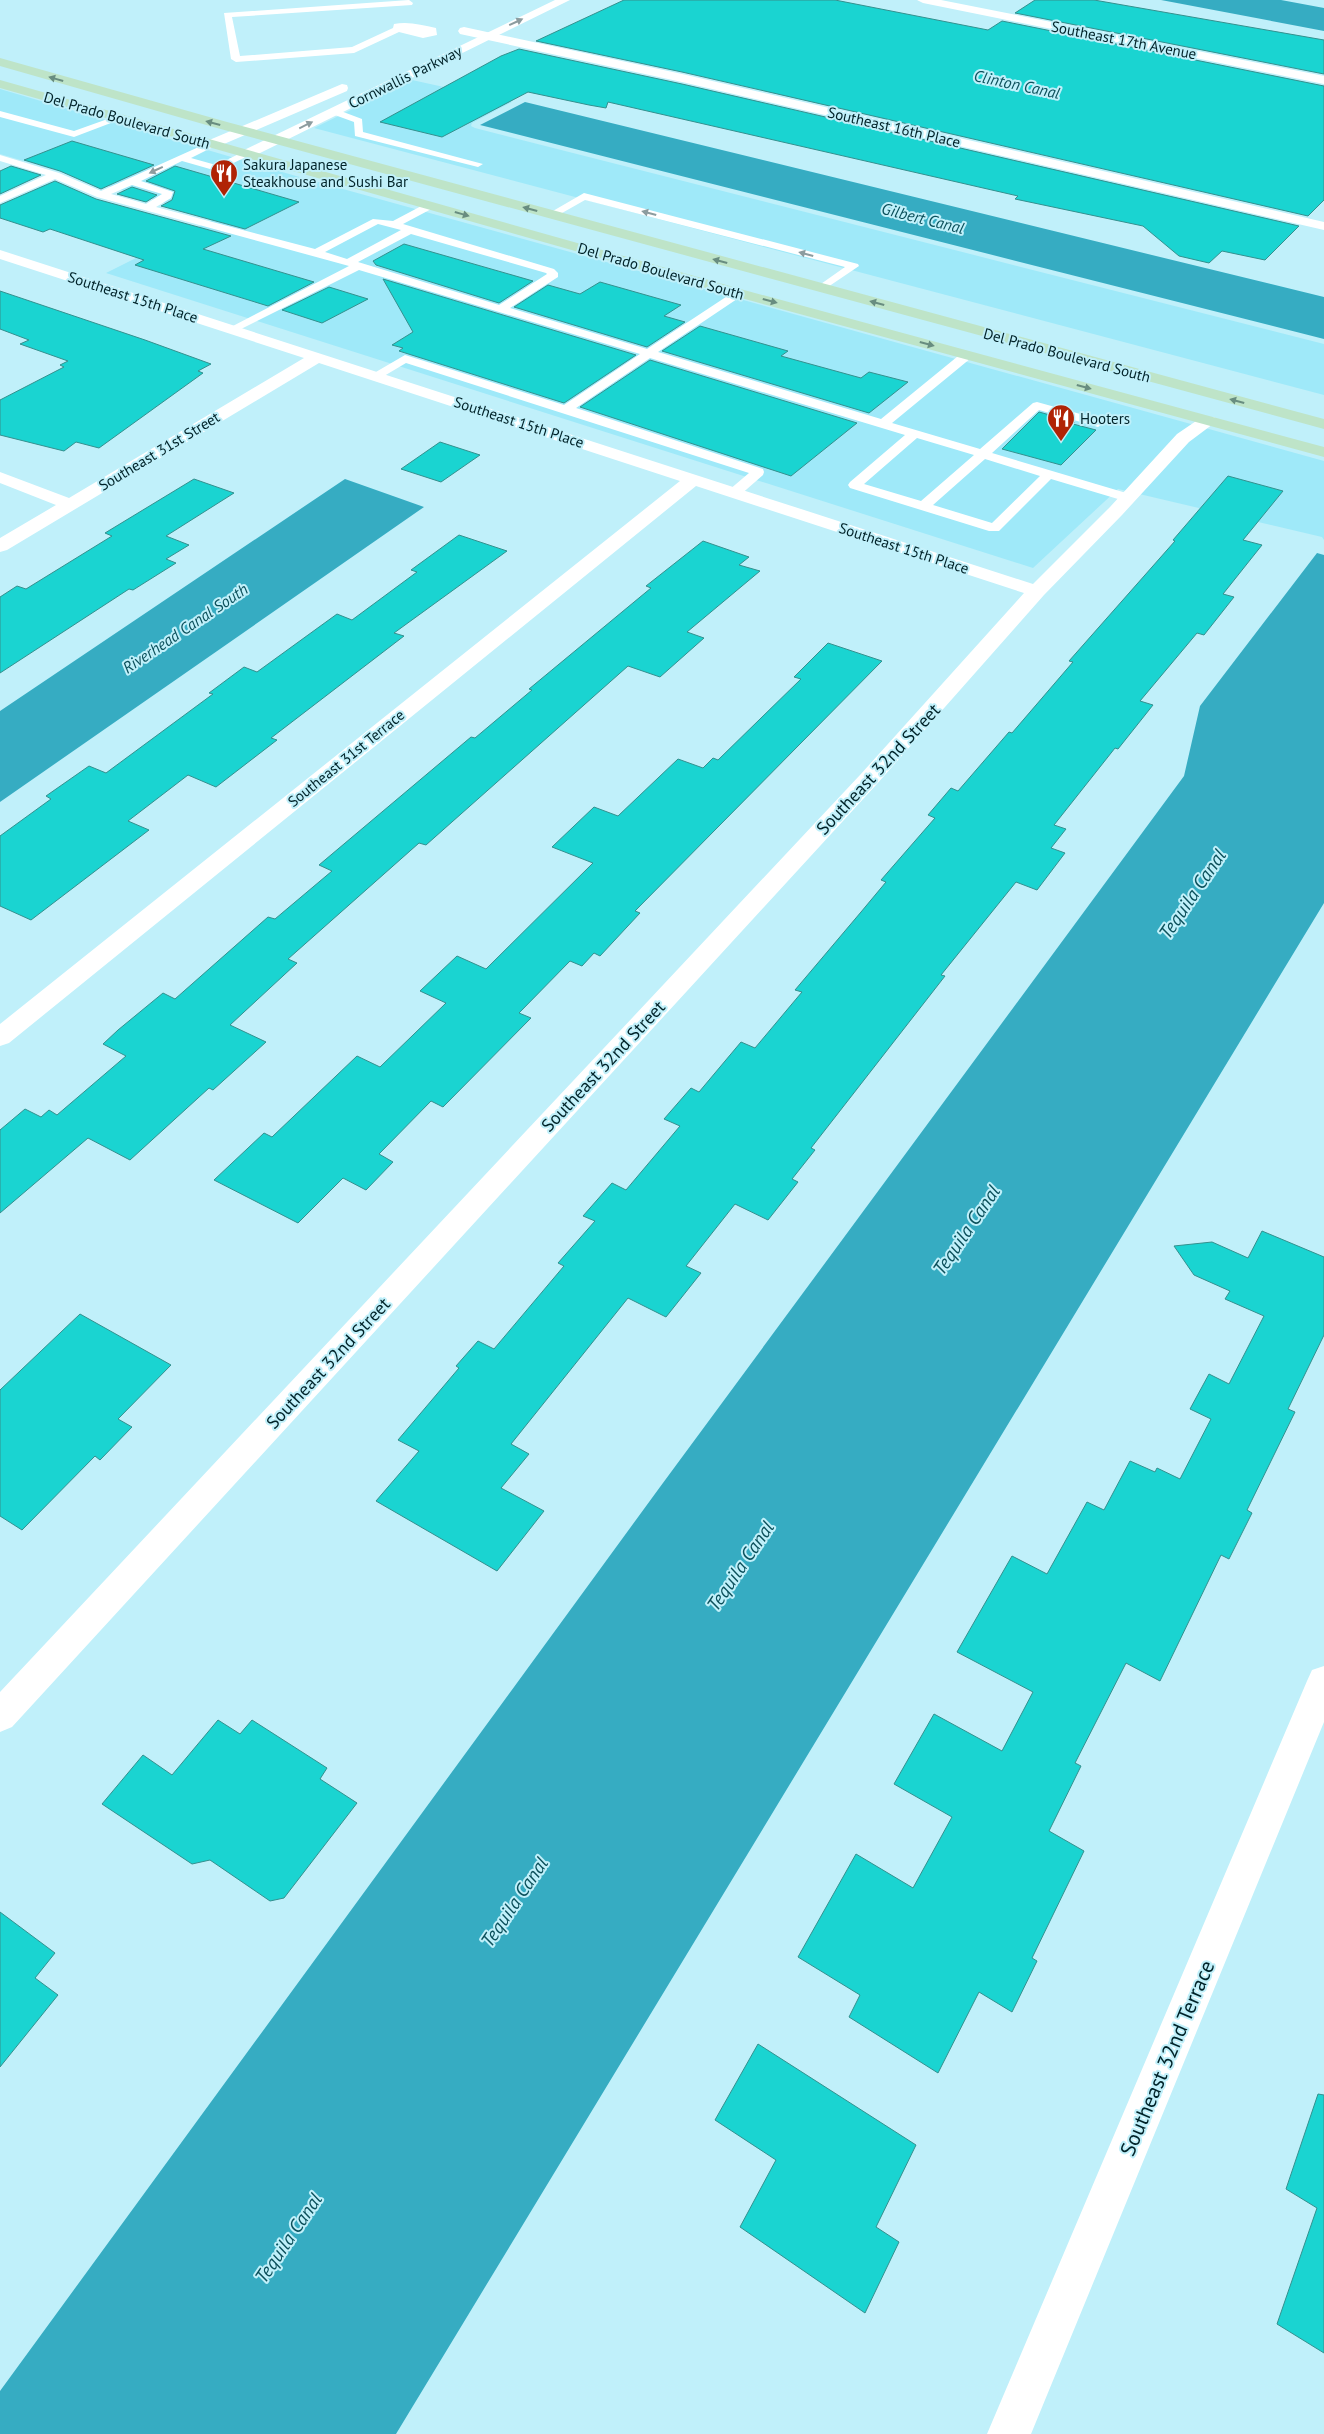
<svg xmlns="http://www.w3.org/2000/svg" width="1324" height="2434" viewBox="0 0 1324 2434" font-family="'PT Sans',sans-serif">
<rect width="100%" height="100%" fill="#c0f0fa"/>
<!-- built -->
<path fill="#9fe9f9" d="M412,80L512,102L472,123L471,126L475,128L1324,344V395L314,128Z
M0,89L296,176L1324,461V540L1322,537L1118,489L1033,568L106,273L216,218L0,154Z"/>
<!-- water -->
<path fill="#36acc2" d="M1161,0H1281L1324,8V31Z
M525,102L1324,297V339L480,125Z
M345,479L424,507L0,802V711Z
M1317,553L1324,555V903L396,2434H0V2391L660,1487L1184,776L1200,706Z"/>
<!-- building -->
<path fill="#1ad4d1" stroke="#34908e" d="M624,0H835L988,30L1002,21L1324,86V200L1308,216L682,72L536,41Z
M1035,0H1094L1324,40V74L1015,13Z
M519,49L682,84L1299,226L1265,260L1222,251L1209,263L1179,256L1143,226L1015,199L1018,196L608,102L606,108L589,105L528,92L442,137L380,122L501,56Z
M72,141L154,165L101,189L60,171L24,160Z
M11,166L41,175L0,194V171Z
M175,166L299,202L245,229L161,206L172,200L175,191L146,181Z
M55,181L96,199L231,236L203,249L314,282L268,306L135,265L144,260L50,229L43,232L0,218V205Z
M132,187L157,195L146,202L117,194Z
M404,244L533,281L499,303L376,265L373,261Z
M383,279L636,355L564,403L399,351L403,348L392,345L413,332Z
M600,282L681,305L664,316L685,322L647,347L514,307L548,285L580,294Z
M329,287L368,299L322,323L282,310Z
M0,291L145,340L211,364L198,371L203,373L99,448L76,442L64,451L0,435V400L64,367L60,365L68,361L20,344L29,340L0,329Z
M700,326L788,351L781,356L861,378L869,372L908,382L869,413L662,351Z
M650,360L857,423L791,476L580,407Z
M1039,412L1075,422L1073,424L1096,430L1061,465L1002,449Z
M440,442L480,455L441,482L401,469Z
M1228,476L1283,491L1243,540L1262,545L1223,594L1234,597L1204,635L1197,633L1140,701L1153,705L1118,749L1115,748L1054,825L1066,829L1051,848L1065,853L1037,890L1016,882L941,975L945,976L811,1148L815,1150L792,1179L798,1182L768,1220L735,1204L686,1266L701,1273L666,1317L628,1298L511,1444L529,1454L501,1488L544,1511L497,1571L376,1501L419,1451L398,1440L459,1368L456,1366L478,1341L494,1349L564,1266L558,1263L595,1221L583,1216L612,1183L626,1190L680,1126L664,1119L691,1088L699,1092L741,1042L755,1048L802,992L795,990L861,912L886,882L881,880L935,818L928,815L951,788L958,791L1009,732L1012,733L1073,662L1069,661L1175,541L1173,540Z
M194,479L234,493L166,536L189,545L166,559L176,563L133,590L129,589L0,673V597L17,586L26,589L112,536L105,533Z
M459,535L507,551L394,633L404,636L271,738L277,740L216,787L188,775L128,821L149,830L31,920L0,906V836L51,799L46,796L89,766L106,773L213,694L209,693L244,667L257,672L337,614L352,620L417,572L411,570Z
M703,541L749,557L739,565L760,571L687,632L704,638L660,677L628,666L426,845L419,843L288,959L297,963L230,1025L266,1042L213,1090L209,1088L130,1160L88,1138L0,1213V1130L25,1109L41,1117L49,1110L57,1115L126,1056L103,1044L118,1030L163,993L175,999L268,917L275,919L332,871L319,865L471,737L475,738L532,690L529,689L651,588L646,586Z
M828,643L882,661L635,911L640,913L600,956L594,953L582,966L570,961L519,1013L531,1018L443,1107L431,1101L379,1154L393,1162L366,1190L343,1178L298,1223L214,1180L264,1133L272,1137L357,1056L380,1067L446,1003L420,991L457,956L486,969L593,863L552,847L594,807L618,816L678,759L703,768L713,758L718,760L801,679L794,677Z
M1262,1231L1324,1257V1335L1288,1409L1295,1412L1247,1510L1252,1513L1229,1559L1221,1555L1160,1681L1126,1663L1075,1763L1081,1766L1049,1831L1084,1851L1032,1958L1037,1961L1012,2012L979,1992L938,2073L849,2017L860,1995L798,1957L856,1854L913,1888L952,1817L894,1784L934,1714L1002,1751L1033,1692L957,1652L1012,1556L1047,1574L1087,1502L1104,1510L1130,1461L1155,1472L1157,1468L1180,1479L1211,1419L1190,1409L1209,1374L1229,1384L1264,1316L1225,1299L1230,1291L1194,1275L1174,1246L1212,1242L1248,1258Z
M80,1314L171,1365L118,1419L132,1427L100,1460L95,1456L22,1530L0,1516V1390Z
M218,1720L240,1734L252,1720L327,1768L320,1779L357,1803L284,1898L270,1901L210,1860L192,1864L102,1804L143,1755L172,1775Z
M0,1912L55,1953L35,1978L58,1995L0,2067Z
M758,2044L916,2145L876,2227L899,2242L865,2313L740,2227L776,2160L715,2120Z
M1318,2094L1324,2095V2353L1277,2324L1317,2208L1286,2189Z"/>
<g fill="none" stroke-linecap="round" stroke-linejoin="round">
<!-- lane -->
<path fill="#fff" fill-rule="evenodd" d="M409,0L413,3L412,5L232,17L240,56L352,47L393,28L394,24C408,21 422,25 436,28L437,35L423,38L399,32L354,53L236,62L231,59L224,13Z
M332,110H338L362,119L363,132L483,164L478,167L355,136L354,122L332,114Z
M0,111L74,131L116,116L124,118L74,137L0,117Z
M212,141L215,142V146L191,158L216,165L243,152L252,154L217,171L182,161L141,181L173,192L171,198L156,207L315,249L373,219L393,221L427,203H435V207L403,224L554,269L558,273V277L510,308L647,349L735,291H743V295L658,352L881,419L963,352H971L973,355L971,358L892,423L980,449L1033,403L1037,402L1102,420L1104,423L1098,427L1039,410L992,453L1133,495L1135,498L1128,502L1051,479L999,531H989L850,488L848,485L850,482L905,435L650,358L576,408L763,469L764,472L763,475L739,496H729L727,493L729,490L749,473L406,363L379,379L375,380L369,376L405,355L564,405L640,354L359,270L233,333L229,332V328L349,266L97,197L55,179L0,203V196L46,175L0,161V155L59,173L101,191ZM132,185L162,194L146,204L111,194ZM378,224L401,230L347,259L325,252ZM411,234L546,273L547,274L499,305L358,262ZM917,438L974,455L921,501L864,484ZM985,459L1040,476L992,523L933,505Z
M584,193L858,264L859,266L822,291L816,288L818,286L845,267L585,200L555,217H547L546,215Z"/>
<!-- street -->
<path fill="#fff" fill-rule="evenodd" d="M917,0H941L1324,76V84L923,3Z
M464,27L682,74L1324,222V230L682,82L460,34L458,31L460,28Z
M0,250L1033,584L1110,507L1177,434L1202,417H1214L1217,421L1189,442L1122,515L1044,595L876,785L12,1727L0,1732V1692L860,775L1024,593L696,486L9,1043L0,1046V1024L680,481L319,363L7,550L0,552V538L56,505L0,483V472L69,498L304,358L0,259Z
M1324,1666V1722L1031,2434H987L1307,1681L1312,1670Z"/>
<!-- secondary -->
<path fill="#fff" fill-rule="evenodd" d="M555,0H570L252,157H242L240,154L242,151Z
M342,84L347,85L348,88L347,91L217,147H207L205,144L207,141Z"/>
<!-- primary -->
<path fill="#bee4c8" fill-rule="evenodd" d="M0,58L227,122L1324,419V429L217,128L0,66Z
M0,80L744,290L1324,447V457L734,296L0,88Z"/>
</g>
<!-- one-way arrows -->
<defs><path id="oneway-solid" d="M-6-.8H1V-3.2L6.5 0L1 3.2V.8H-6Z" transform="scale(1.25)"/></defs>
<g fill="#8c9c9f">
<use href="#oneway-solid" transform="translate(516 22) rotate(-25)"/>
<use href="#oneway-solid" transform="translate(306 125) rotate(-26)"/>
<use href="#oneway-solid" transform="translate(156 170) rotate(155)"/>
<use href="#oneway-solid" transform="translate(649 213) rotate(-165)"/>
<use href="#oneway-solid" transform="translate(806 254) rotate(-165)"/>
</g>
<g fill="#688d80">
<use href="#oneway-solid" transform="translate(56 79) rotate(-164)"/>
<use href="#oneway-solid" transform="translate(213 123) rotate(-165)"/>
<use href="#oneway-solid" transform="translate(530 209) rotate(-165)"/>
<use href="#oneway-solid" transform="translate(462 214) rotate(16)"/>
<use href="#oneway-solid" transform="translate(720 261) rotate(-165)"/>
<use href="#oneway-solid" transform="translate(770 301) rotate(15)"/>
<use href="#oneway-solid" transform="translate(877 303) rotate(-165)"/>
<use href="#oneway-solid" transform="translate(927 344) rotate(15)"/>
<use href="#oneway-solid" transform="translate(1084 387) rotate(15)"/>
<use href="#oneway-solid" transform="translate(1237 401) rotate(-165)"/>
</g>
<!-- icons -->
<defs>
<g id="restaurant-pin" transform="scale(1.4375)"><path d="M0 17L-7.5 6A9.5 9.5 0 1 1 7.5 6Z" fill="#b02305" stroke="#c0f0fa"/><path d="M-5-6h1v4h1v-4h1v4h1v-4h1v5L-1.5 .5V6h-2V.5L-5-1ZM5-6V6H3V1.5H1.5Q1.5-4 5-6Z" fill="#fff"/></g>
</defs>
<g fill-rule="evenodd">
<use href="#restaurant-pin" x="224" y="173"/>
<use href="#restaurant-pin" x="1061" y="418"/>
</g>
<g text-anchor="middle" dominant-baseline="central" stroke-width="4" stroke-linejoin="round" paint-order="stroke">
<!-- far-street labels -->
<g font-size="15" fill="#002329" stroke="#c0f0fa">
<text transform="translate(1124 40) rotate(11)">Southeast 17th Avenue</text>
<text transform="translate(405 77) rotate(-26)">Cornwallis Parkway</text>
<text transform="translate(127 120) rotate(16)">Del Prado Boulevard South</text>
<text transform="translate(894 127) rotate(13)">Southeast 16th Place</text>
<text transform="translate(661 271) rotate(16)">Del Prado Boulevard South</text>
<text transform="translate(133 297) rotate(18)">Southeast 15th Place</text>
<text transform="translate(1067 355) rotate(15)">Del Prado Boulevard South</text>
<text transform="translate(519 422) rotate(18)">Southeast 15th Place</text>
<text transform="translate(159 451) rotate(-31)">Southeast 31st Street</text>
<text transform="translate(904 548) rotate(18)">Southeast 15th Place</text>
<text transform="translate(346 758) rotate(-39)">Southeast 31st Terrace</text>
</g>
<!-- far-poi labels -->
<g font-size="15" fill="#002329" stroke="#c0f0fa" text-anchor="start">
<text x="243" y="164">Sakura Japanese<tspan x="243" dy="17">Steakhouse and Sushi Bar</tspan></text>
<text x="1080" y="418">Hooters</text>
</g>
<!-- far-water labels -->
<g font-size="16" font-style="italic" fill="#0c505b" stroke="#c0f0fa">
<text transform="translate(1017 84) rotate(12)">Clinton Canal</text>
<text transform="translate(923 218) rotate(14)">Gilbert Canal</text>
<text transform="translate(185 628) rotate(-34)">Riverhead Canal South</text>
</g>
<!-- street labels -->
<g font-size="18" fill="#002329" stroke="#c0f0fa">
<text transform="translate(878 769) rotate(-47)">Southeast 32nd Street</text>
<text transform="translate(603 1066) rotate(-47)">Southeast 32nd Street</text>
<text transform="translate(328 1363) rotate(-47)">Southeast 32nd Street</text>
</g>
<!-- water labels -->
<g font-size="19" font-style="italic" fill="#0c505b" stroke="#c0f0fa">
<text transform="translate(1192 894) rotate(-56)">Tequila Canal</text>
<text transform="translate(966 1230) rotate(-56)">Tequila Canal</text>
<text transform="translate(740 1566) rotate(-56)">Tequila Canal</text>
<text transform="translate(514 1902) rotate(-56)">Tequila Canal</text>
<text transform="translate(288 2238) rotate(-56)">Tequila Canal</text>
</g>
<!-- near-street labels -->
<g font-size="21" fill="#002329" stroke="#c0f0fa">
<text transform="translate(1167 2058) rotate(-67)">Southeast 32nd Terrace</text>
</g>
</g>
</svg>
